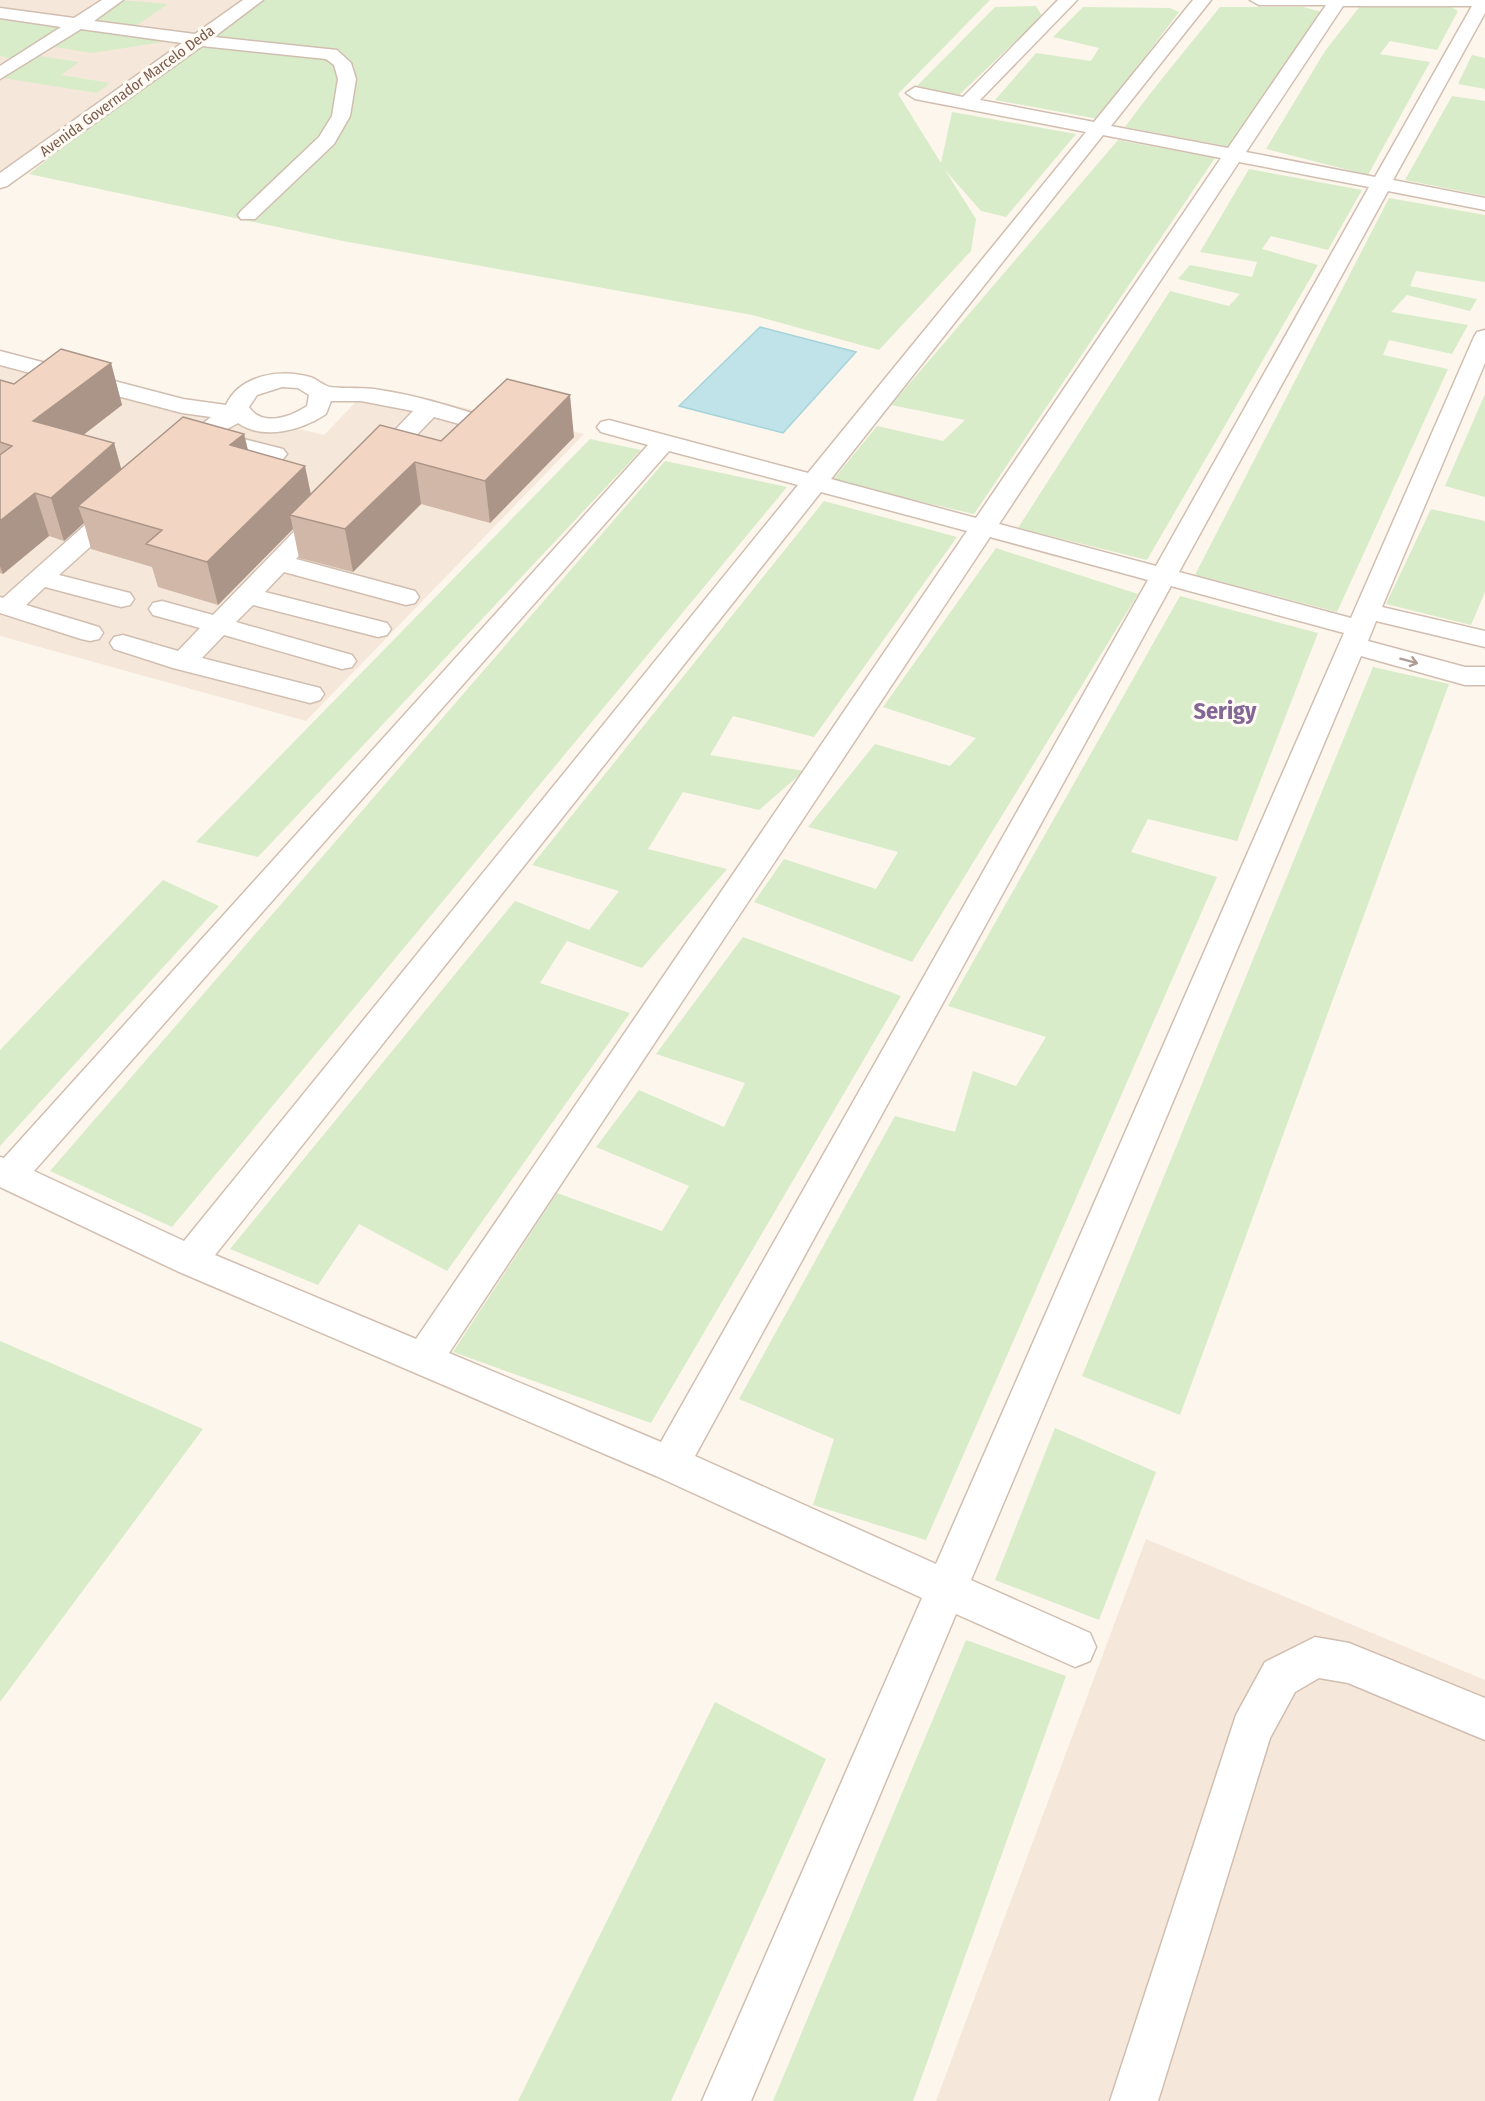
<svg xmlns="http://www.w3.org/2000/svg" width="1485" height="2101" viewBox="0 0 1485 2101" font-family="'Fira Sans Condensed',sans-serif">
<rect width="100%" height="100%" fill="#fdf6ec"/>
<!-- residential -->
<path fill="#f5e8da" d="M0,0H254L0,182Z
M0,358L324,435L370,387L584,434L306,721L0,636Z
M1146,1539L1485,1680V2101H936Z"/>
<!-- green -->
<path fill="#d8ecc9" d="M121,0L168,4L133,28L90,21Z
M254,0H990L898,94L941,163L952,112L1076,134L1006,217L981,211L945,170L976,219L971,251L879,350L752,315L343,241L29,174L211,30Z
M1361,5L1449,6L1458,11L1437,50L1390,41L1380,54L1430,62L1368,175L1266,149L1325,51Z
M1036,6L1042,16L959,95L917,86L995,7Z
M1083,7L1170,8L1179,12L1098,119L995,100L1036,53L1091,61L1099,48L1053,37Z
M1220,7H1303L1322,12L1231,147L1125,127C1155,86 1188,47 1220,7Z
M0,17L60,27L13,59L0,56Z
M79,27L163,42L92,53L48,46Z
M33,55L79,62L61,75L110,83L97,93L3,78Z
M1472,55L1485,58V89L1458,84Z
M1452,96L1485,101V196L1405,180Z
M1118,140L1215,158L974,514L832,481L877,426L943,441L965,420L891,405Z
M1249,169L1362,190L1328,250L1271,236L1262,249L1318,265L1147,560L1018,528L1170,291L1229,306L1240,294L1178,279L1190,265L1252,277L1257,262L1200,252Z
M1389,198L1485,215V282L1416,271L1410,286L1477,299L1470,311L1407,295L1391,312L1468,325L1452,354L1389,340L1383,355L1448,369L1337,612L1195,575Z
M1485,394V497L1445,486Z
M590,439L641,450L258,857L196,842Z
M665,461L787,487L172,1227L50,1171Z
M824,501L957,537L814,737L733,716L710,755L804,771L759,810L683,792L648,849L727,869L642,968L567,941L540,983L630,1013L447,1271L359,1224L318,1285L230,1249L515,901L589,930L619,891L532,865Z
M1431,509L1485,521V592L1471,625L1386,604Z
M996,548L1138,594L912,962L754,902L784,859L876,889L898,852L808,827L875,744L950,766L976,738L883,707Z
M1180,596L1318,633L1237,841L1148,819L1131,852L1217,877L926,1540L813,1505L834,1439L739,1399L895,1116L955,1132L973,1071L1016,1086L1046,1037L948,1006Z
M1373,667L1449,684L1180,1415L1082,1376Z
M163,880L219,906L0,1146V1050Z
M743,937L901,996L651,1423L453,1352L557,1193L662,1231L689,1186L596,1147L639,1090L724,1127L745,1083L656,1054Z
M0,1341L203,1429L0,1702Z
M1055,1428L1156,1472L1099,1620L995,1580Z
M966,1640L1066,1676L913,2101H773Z
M715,1702L826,1759L671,2101H518Z"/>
<!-- water -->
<path fill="#bfe3e8" stroke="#a5d3da" stroke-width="1.5" d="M760,327L856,352L783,433L679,406Z"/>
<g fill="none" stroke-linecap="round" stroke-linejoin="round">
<!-- minor casing -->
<g stroke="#d1beb0" stroke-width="3">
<path id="minor" d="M102,0H123L94,21L195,34L243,0H263L214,37L337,50L351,63L356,79L350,116L334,144L255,219H241L238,215L241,211L319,137L332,116L338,79L334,65L326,59L202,46L7,186L0,188V173L182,43L81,29L0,79V66L61,27L0,18V8L74,18Z
M1058,0H1077L980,100L1094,122L1193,0H1211L1111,126L1228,148L1326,5H1259L1250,0H1485V13L1393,180L1485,198V210L1388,191L1179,572L1351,618L1474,337L1477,332L1485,330V363L1382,607L1485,631V647L1376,621L1368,641L1465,667H1485V685H1465L1361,656L971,1580L1090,1633L1096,1647L1090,1661L1075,1667L956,1614L751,2101H702L922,1598L656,1476L177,1271L0,1187V1157L4,1158L648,445L601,432L597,427L601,422L609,420L808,473L1086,132L915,99L906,93L915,87L963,97ZM1343,6H1472L1375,177L1246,152ZM1103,135L1221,158L976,518L831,479ZM1239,162L1369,187L1156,566L999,524ZM669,451L798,485L184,1241L34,1171ZM821,492L967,531L416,1339L215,1255ZM990,537L1148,580L661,1442L449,1353ZM1171,586L1344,633L936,1564L695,1456Z
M0,351L183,399L226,405C240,374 281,369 310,377C317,379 324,386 330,387C347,389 364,387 380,390C415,395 449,406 482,416L486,421L482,426L474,428L434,417L385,468L376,470L367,468L364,463L413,411L361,401H331L326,414C302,430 264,441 238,423L220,433L283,449L287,454L283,459L275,461L206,444C195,453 187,463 171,459L167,454L171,449L211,417L182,413L0,365ZM282,387L298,388L309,395L307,406C291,417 262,427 249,407L257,395Z
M121,499L130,501L133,506L130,511L59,575L130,593L134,599L130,605L121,607L45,587L26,605L99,627L103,633L99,639L90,641L81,639L0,613V597L3,598L112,501Z
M327,505L336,507L339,512L296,559L415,591L419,597L415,603L406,605L284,572L265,592L387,623L391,629L387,635L378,637L253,605L236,622L352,655L356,661L352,667L342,669L224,635L202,658L320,688L324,694L320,700L310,703L173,668L114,649L110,643L114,637L123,635L178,651L200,628L153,615L149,609L153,603L162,601L213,615L318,507Z
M1315,1637L1349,1643L1485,1698V1740L1348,1683L1319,1678L1295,1692L1270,1738L1158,2101H1110L1236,1715L1265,1662Z"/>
</g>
<!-- minor -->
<use href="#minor" fill="#fff" fill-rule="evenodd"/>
</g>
<!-- wall -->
<path fill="#d1b7a8" d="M111,363L122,405L83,435L114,443L121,469L244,434L248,450L311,495L441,441L574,437L490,523L421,504L353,572L299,558L293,529L218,605L158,587L152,567L91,549L84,523L64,541L49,536L3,574L0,573V380L14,384Z"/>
<!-- shaded-wall -->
<path fill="#aa9588" d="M111,363L122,405L47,463L33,421Z
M570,395L574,437L490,523L485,481Z
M244,434L254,476L230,445Z
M114,443L126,486L78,506L84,523L64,541L51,498Z
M415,462L421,504L353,572L345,529Z
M305,466L314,509L290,515L293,529L218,605L207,562Z
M35,493L49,536L3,574L0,566V521Z"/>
<!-- building -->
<path fill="#f3d5c3" stroke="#aa9588" stroke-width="1.5" d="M61,349L111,363L33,421L114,443L51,498L35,493L0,521V455L12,446L0,442V380L14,384Z
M507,379L570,395L485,481L415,462L345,529L290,515L380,425L441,441Z
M183,417L244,434L230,445L305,466L207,562L146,544L162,530L78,506Z"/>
<!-- one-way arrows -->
<defs><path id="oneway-shaft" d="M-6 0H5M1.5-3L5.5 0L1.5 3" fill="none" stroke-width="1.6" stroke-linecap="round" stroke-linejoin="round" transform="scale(1.5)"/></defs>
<use stroke="#af9d94" href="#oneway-shaft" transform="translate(1409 661) rotate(15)"/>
<g text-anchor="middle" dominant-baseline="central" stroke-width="6" stroke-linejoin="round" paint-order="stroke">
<!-- far-street labels -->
<g font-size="15" fill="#7a5c4d" stroke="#fffaf3">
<text transform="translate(127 91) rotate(-36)">Avenida Governador Marcelo Deda</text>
</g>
<!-- district labels -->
<g font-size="24" font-weight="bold" fill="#846695" stroke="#fffaf3">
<text x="1225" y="711">Serigy</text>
</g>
</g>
</svg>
